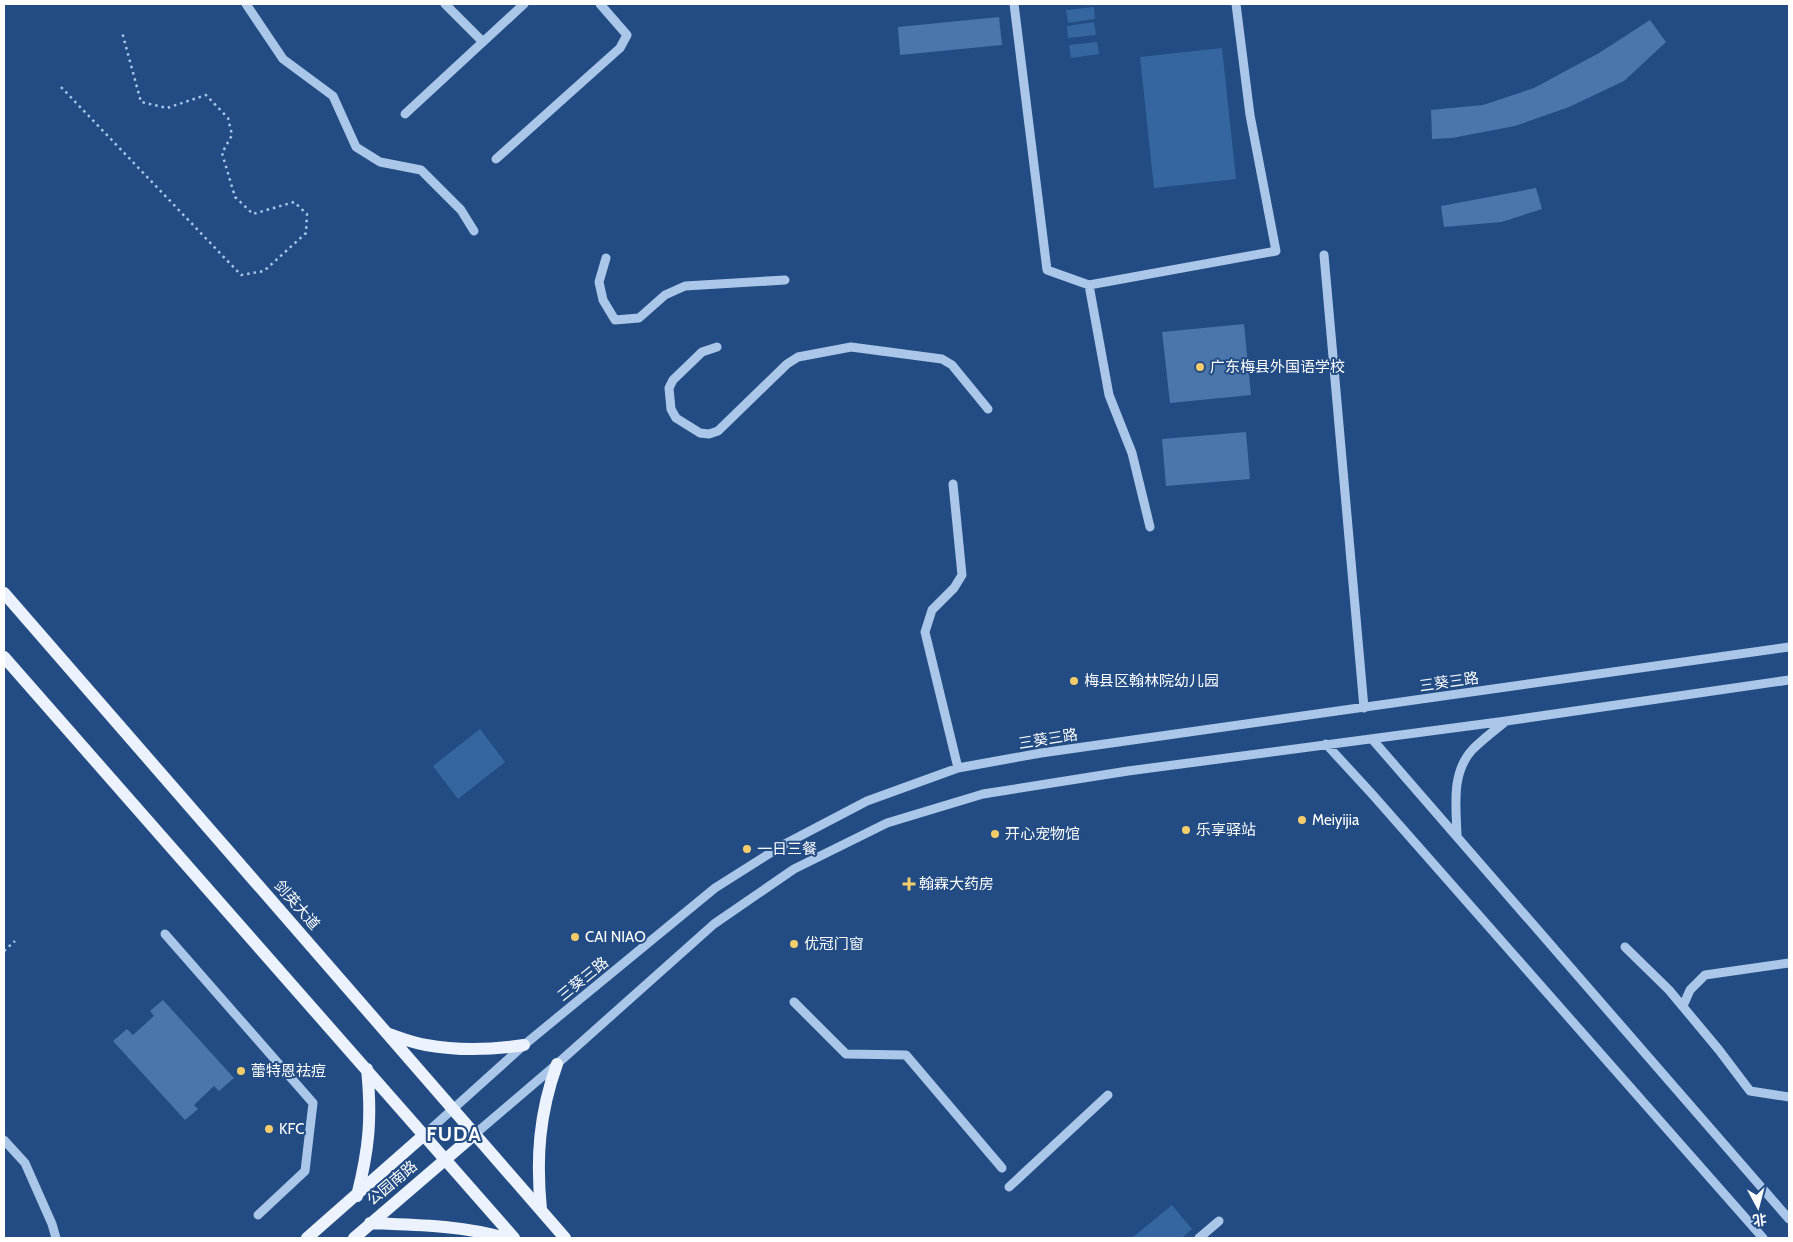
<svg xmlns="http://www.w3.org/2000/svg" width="1793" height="1242" viewBox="0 0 1793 1242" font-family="Cabin,'Noto Sans SC',sans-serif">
<rect width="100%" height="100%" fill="#224c83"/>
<!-- grass -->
<path fill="#3666a0" d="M1094,7L1095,19L1068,23L1066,10Z
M1094,22L1096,35L1068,38L1067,26Z
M1097,42L1099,54L1071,58L1069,45Z
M1222,48L1236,179L1154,188L1140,57Z
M480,729L505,762L458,799L433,766Z
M1172,1205L1192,1229L1182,1238H1132Z"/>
<!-- building -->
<path fill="#4a76ab" d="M999,17L1002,45L900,55L898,27Z
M1650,20L1666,42L1624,81L1569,107L1515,126L1452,138L1432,139L1431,110L1483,105L1534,88L1599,53Z
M1536,188L1542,209L1502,222L1444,227L1441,206Z
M1244,324L1251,395L1170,403L1162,332Z
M1246,432L1250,479L1166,486L1162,439Z
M163,1000L234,1078L219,1091L214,1086L194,1105L198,1109L185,1120L113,1041L127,1029L133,1035L154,1016L150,1011Z"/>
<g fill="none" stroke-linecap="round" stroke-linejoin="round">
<!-- path -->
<path stroke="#aac6e8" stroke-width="2.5" stroke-dasharray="2.5 4" stroke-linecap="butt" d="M61,87L241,275L264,271L306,233L307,214L294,202L253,214L235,197L222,153L232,135L228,118L206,95L167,108L141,102L122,32
M4,951L15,941"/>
<!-- minor -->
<path stroke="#aac6e8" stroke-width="9" d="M246,4L283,59L333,96L356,147L380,162L421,170L461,210L474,231
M445,4L483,42
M1014,4L1047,270L1089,285L1276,251L1250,115L1236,4
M405,114L524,4
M496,159L620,48L627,35L600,4
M1324,255L1364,708
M606,258L599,282L603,300L615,320L639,318L665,295L685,286L785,280
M1089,285L1109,395L1132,453L1150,527
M717,347L702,352L673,380L669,388L671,409L676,418L700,433L709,434L718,431L787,364L798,357L851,347L942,359L952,365L988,409
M953,484L962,575L954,588L932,610L925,632L958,768
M1372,739L1789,1219
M1326,744L1372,794L1763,1238
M1457,835C1456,806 1451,772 1473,749C1483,739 1495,730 1506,721
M165,934L313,1103L305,1171L258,1215
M1625,947L1669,990L1719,1050L1750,1091L1789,1097
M794,1002L846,1054L906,1055L1002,1168
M1683,1006L1690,990L1705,975L1789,963
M475,1134L557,1064L714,924L794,869L887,823L983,794L1128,771L1506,721L1789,680
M424,1135L524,1045L715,888L783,845L867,801L958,768L1041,753L1789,647
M4,1140L25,1163L52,1224L56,1238
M1009,1187L1108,1095
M1199,1238L1219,1221"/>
<!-- major -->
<path stroke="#ecf3fe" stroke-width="12" d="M4,593L565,1238
M4,657L514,1238
M389,1034C401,1038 413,1043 426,1045C459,1051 491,1050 524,1045
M357,1196C369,1149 372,1118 367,1069
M541,1210C536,1158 539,1114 557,1064
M370,1223C415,1225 461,1225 505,1238
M307,1238L424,1135
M354,1238L475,1134"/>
</g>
<!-- markers -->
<g fill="#f5cd6b" stroke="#224c83" stroke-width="2">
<circle cx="1200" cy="367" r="5"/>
<circle cx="1074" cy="681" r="5"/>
<circle cx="1302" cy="820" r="5"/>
<circle cx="1186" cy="830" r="5"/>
<circle cx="995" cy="834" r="5"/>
<circle cx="747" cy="849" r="5"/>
<path d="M906.5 876.5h5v5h5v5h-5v5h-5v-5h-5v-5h5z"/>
<circle cx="575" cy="937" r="5"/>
<circle cx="794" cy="944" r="5"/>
<circle cx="241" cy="1071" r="5"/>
<circle cx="269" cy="1129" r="5"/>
</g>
<g text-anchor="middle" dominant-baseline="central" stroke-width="4" stroke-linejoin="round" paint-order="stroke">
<!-- poi labels -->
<g font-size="15" fill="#fff" stroke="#224c83" text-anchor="start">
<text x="1210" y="367">广东梅县外国语学校</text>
<text x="1084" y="681">梅县区翰林院幼儿园</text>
<text x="1312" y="820">Meiyijia</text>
<text x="1196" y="830">乐享驿站</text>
<text x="1005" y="834">开心宠物馆</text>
<text x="757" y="849">一日三餐</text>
<text x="919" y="884">翰霖大药房</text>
<text x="585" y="937">CAI NIAO</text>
<text x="804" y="944">优冠门窗</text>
<text x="251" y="1071">蕾特恩祛痘</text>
<text x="279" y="1129">KFC</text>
</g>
<!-- street labels -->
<g font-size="15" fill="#fff" stroke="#224c83">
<text transform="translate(1449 682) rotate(-8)">三葵三路</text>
<text transform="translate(1048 739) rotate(-9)">三葵三路</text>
<text transform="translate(297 905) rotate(49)">剑英大道</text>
<text transform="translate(583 979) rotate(-39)">三葵三路</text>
<text transform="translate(392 1183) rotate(-40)">公园南路</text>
</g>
<!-- district labels -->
<g font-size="20" font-weight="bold" letter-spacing="1" fill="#fff" stroke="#224c83">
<text x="454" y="1134">FUDA</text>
</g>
</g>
<!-- border -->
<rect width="1793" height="1242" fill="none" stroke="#ffffff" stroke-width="10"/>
<!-- north arrow -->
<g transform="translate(1758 1207) rotate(173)" stroke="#224c83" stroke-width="4" paint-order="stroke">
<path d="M0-4L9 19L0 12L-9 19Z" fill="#ffffff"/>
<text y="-8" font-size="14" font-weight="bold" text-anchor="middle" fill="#ffffff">北</text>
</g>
</svg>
